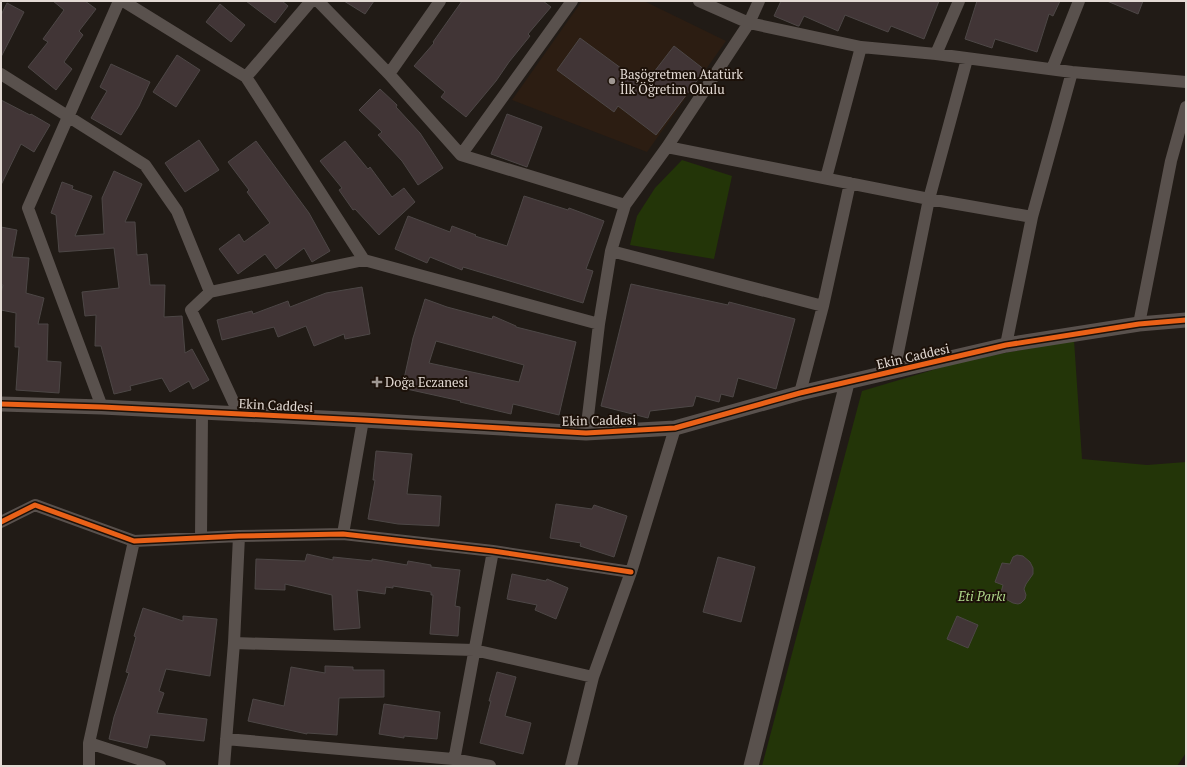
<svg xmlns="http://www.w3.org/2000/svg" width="1187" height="767" viewBox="0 0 1187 767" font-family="'PT Serif',serif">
<rect width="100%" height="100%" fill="#211b16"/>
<!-- built -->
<path fill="#2c1d12" d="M582,1H644L726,41L647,152L512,100Z"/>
<!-- green -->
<path fill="#233508" d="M682,160L732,176L714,259L630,245L637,216L655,188Z
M1074,340L1082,459L1147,465L1186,462V753L1177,766H762L862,391L963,361Z"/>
<!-- building -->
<path fill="#413536" stroke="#4d4746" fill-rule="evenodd" d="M53,1H85L96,9L79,31L83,35L64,62L72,69L56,90L28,67L48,42L43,39L64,10Z
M246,1H282L288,6L275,23Z
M344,1H374L365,14Z
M462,1H543L551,7L528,34L530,36L509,62L496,81L466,117L441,97L445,92L414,66L434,43L433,42Z
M781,1H939L924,39L891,26L888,32L845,15L838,31L804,16L799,26H798L774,16Z
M977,1H1060L1053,16L1049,14L1037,52L995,39L992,48L965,39Z
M1107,1H1143L1138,14Z
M7,3L24,12L1,57V15Z
M220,4L245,25L231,42L206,22Z
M580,38L644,85L674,46L705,70L656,135L618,106L614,112L557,70Z
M177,55L200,70L176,107L153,92Z
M111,64L150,82L139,106L121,135L91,118L107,91L100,87Z
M380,89L397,105L396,107L420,133L443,168L418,185L402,161L378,135L382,132L359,110Z
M1,100L30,115L31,114L50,125L34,152L21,144L1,185Z
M507,114L542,127L527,167L491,154Z
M199,140L219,170L185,192L165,163Z
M256,141L309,213L330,251L312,262L304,248L276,269L265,254L238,274L219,249L239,234L244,242L270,223L247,192L249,190L228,162Z
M345,141L368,169L370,167L392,197L404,188L415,202L379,235L355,209L353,210L339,190L342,188L320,161Z
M114,171L142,184L125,222H135L137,255L147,254L150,285H165L164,317L182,316L185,353L192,349L209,380L193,389L189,381L170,392L162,378L130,386L131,390L114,394L101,346H95L96,315L85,316L82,292L119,288L114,248L59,252L56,215L51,213L62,182L73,186L72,189L92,196L75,236L104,234L102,198Z
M524,196L568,210L569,208L604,221L586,269L593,271L583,303L463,267L462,270L430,257L427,263L395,249L408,216L450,232L452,226L476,235L475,236L507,246Z
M1,227L17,230L12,257L29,258L26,293L44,298L38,324H48L47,361L61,362L59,393L16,390L19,347H15L16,313L1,310V293L3,285H1Z
M631,284L728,305L729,302L795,319L776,389L738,378L733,397L721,394L719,402L696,396L693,406L650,411L648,418L601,406Z
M362,287L370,334L345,339L344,334L314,346L306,326L278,337L274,327L222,340L217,320L252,311L253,314L288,301L290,307L326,293Z
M425,299L447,307L492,319L493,316L516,326V327L576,342L559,415L513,404L511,414L460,402L461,401L402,388L413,338ZM436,341L524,365L519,382L429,363Z
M376,451L412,454L407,494L441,496L439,526L398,524L368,519L375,480H373Z
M556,504L592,509L594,505L627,516L614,557L580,546L581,543L550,538Z
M307,554L333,560V557L372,561V559L407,565L408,561L431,565V567L460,570L455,606L460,607L458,636L430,634L433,595H431V592L393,586V588L386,587L385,594L357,590L360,628L334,630L332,595L285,584V590L255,589L256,559L305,561Z
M1017,555L1023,556L1030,562L1033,568V574L1026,584L1024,589L1026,595L1025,599L1021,603L1018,604L1013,603L1000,596L1003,585L995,582L1002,563L1010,564L1013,557Z
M718,557L755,567L741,622L703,612Z
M512,574L546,581L547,579L568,588L556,619L535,610L537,605L507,599Z
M143,608L183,621V616L217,619L210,676L166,669L159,691L164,693L157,713L207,719L204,741L150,735L147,748L109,739L114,717L129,673L126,672L136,637L134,636Z
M957,616L978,625L968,648L947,639Z
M325,666L353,667V670H384V697L339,698L337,735L307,733V734L248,721L253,699L284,706L291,667L325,673Z
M497,672L516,677L505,716L531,723L523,754L480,743L491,701H489Z
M384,704L440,712L437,739L404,736V738L379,734Z"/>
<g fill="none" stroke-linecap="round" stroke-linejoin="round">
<!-- minor -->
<path stroke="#59514d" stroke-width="12" d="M123,1L246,77
M311,1L246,77L364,260L599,324
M318,1L389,74L461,155L625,205
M699,1L749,23L861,47L936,54L1072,72L1186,82
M936,54L959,1
M1052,69L1079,1
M1,74L145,165L177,211L210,292
M389,74L440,1
M667,147L929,199L1032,217
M461,155L572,1
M826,178L861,47
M611,251L823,306
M1139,324L1171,161L1186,107
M1006,345L1032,217L1072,72
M894,372L929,199L967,59
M800,393L823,306L850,183
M102,407L28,208L119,1
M239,414L191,310L210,292L364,260
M586,433L599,324L611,251L625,205L667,147L749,23L759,1
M1,522L35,505L134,541L239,536L343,534L493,551L631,572
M343,534L363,420
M201,538L202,413
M234,643L474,650L593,677
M226,739L453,759L490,766
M89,743L160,766
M89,766V743L134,541
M224,766L234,643L239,536
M453,766L493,551
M571,766L593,677L631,572L675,428"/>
<!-- tertiary -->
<path stroke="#59514d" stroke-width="15" d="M1,404L102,407L363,420L586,433L675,428L800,393L1006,345L1139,324L1186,320
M751,766L847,383"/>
<!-- cycleway casing -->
<g stroke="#1c1109" stroke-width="8">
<path id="cycleway" d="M1,404L102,407L363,420L586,433L675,428L800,393L1006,345L1139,324L1186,320
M1,522L35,505L134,541L239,536L343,534L493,551L631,572"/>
</g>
<!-- cycleway -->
<use href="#cycleway" stroke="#ea6118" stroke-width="5"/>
</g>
<!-- markers -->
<g fill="#9f9792" stroke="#1c1109" stroke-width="1.5">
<circle cx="612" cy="81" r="4"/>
<path d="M375 376h4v4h4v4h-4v4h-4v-4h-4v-4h4z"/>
</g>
<g text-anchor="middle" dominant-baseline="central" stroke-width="4" stroke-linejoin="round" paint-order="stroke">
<!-- poi labels -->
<g font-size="13" fill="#e3dad4" stroke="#1c1109" text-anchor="start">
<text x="620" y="74">Başögretmen Atatürk<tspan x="620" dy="15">İlk Öğretim Okulu</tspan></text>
<text x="385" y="382">Doğa Eczanesi</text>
</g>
<!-- street labels -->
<g font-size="13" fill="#e3dad4" stroke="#1c1109">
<text transform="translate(913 356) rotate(-13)">Ekin Caddesi</text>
<text transform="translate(276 405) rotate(3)">Ekin Caddesi</text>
<text transform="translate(599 420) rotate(-1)">Ekin Caddesi</text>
</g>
<!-- park labels -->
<g font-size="13" font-style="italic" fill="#aed689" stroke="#1c1109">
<text x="982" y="596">Eti Parkı</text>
</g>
</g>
<!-- border -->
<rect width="1187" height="767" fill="none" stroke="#e3dad4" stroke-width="4"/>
</svg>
